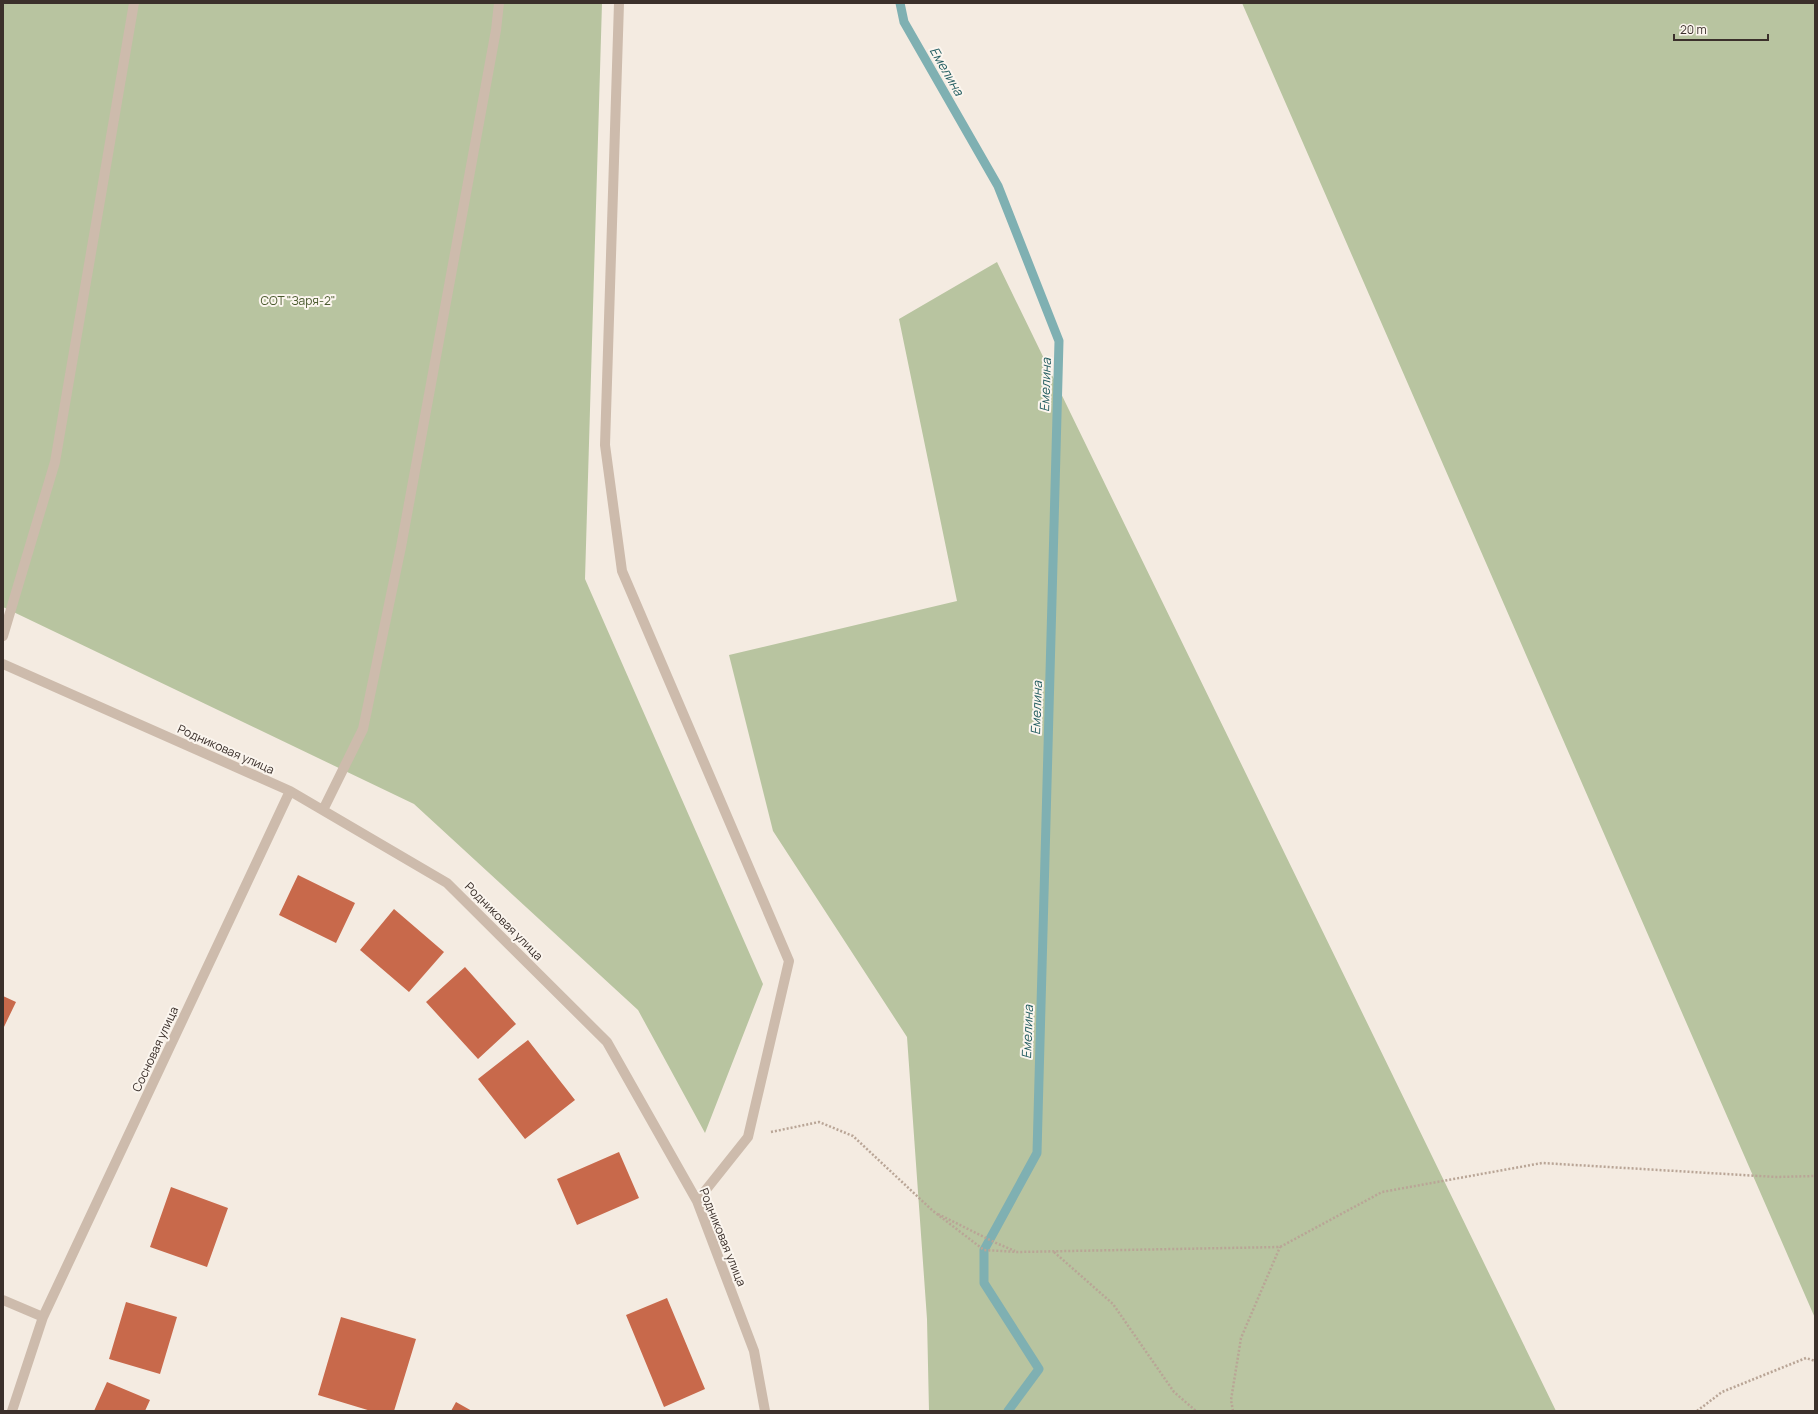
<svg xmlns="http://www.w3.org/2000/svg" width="1818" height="1414" viewBox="0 0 1818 1414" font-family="Manrope,sans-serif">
<rect width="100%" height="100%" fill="#f4ebe1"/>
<!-- green -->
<path fill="#b8c4a0" d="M3,3H602L585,579L763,984L705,1133L638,1010L414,804L3,607Z
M1242,3H1815V1318Z
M997,262L1556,1411H929L927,1319L907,1037L773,831L729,655L957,601L899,319Z"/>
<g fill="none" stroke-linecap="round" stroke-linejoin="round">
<!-- stream -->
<path stroke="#7fb0b2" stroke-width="9" d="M900,3L904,22L998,186L1059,341L1037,1153L984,1250V1283L1039,1369L1008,1411"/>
</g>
<!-- building -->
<path fill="#c8694b" d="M298,875L355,903L336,943L279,915Z
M394,909L444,952L409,992L360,950Z
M465,967L516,1024L478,1059L426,1002Z
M3,996L16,1002L3,1029Z
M528,1040L575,1100L525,1139L478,1079Z
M619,1152L639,1198L577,1225L557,1179Z
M171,1187L228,1208L207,1267L150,1247Z
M667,1298L705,1389L664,1407L626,1315Z
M126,1302L177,1317L160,1374L109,1359Z
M341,1317L416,1339L394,1411H371L318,1395Z
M107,1382L150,1400L145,1411H94Z
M456,1402L472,1411H451Z"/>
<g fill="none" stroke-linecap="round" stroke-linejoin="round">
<!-- path -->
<path stroke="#b9a596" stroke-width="2.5" stroke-dasharray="2 2" stroke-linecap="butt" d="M771,1132L819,1122L853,1136L933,1211L984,1250L1017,1252L1280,1247L1382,1192L1542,1163L1776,1177L1815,1176
M938,1214L996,1243L1015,1251
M1054,1252L1113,1304L1174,1392L1196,1411
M1233,1411L1231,1400L1241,1338L1280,1247
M1697,1411L1722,1392L1806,1358L1815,1361"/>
<!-- minor -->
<path stroke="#cdbbac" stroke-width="10" d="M619,3L605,445L622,571L789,961L748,1137L697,1201
M3,636L55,462L134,3
M3,664L290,791L447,883L607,1042L697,1201L754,1351L765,1411
M323,810L363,729L401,547L496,30L499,3
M3,1300L43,1317
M12,1411L43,1317L290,791"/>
</g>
<g text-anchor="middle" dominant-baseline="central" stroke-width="4" stroke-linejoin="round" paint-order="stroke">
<!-- park labels -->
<g font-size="12" fill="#4a5a2e" stroke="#fbf5ee">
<text x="298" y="300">СОТ "Заря-2"</text>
</g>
<!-- street labels -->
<g font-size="12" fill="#3b302b" stroke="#fbf5ee">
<text transform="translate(226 749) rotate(24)">Родниковая улица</text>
<text transform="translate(504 921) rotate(45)">Родниковая улица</text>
<text transform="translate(155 1049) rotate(-65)">Сосновая улица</text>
<text transform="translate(723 1237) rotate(68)">Родниковая улица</text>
</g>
<!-- water labels -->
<g font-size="13" font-style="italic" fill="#1f5a5e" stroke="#fbf5ee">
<text transform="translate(947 71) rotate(60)">Емелина</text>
<text transform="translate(1045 385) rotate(-88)">Емелина</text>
<text transform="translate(1036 708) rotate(-88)">Емелина</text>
<text transform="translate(1027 1032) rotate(-88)">Емелина</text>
</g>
</g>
<!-- border -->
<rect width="1818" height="1414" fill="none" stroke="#3b302b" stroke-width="8"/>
<!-- scale -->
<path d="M1674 34v6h94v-6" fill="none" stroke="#3b302b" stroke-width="2"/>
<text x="1680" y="34" font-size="12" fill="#3b302b" stroke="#fbf5ee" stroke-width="3" paint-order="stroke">20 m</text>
</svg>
